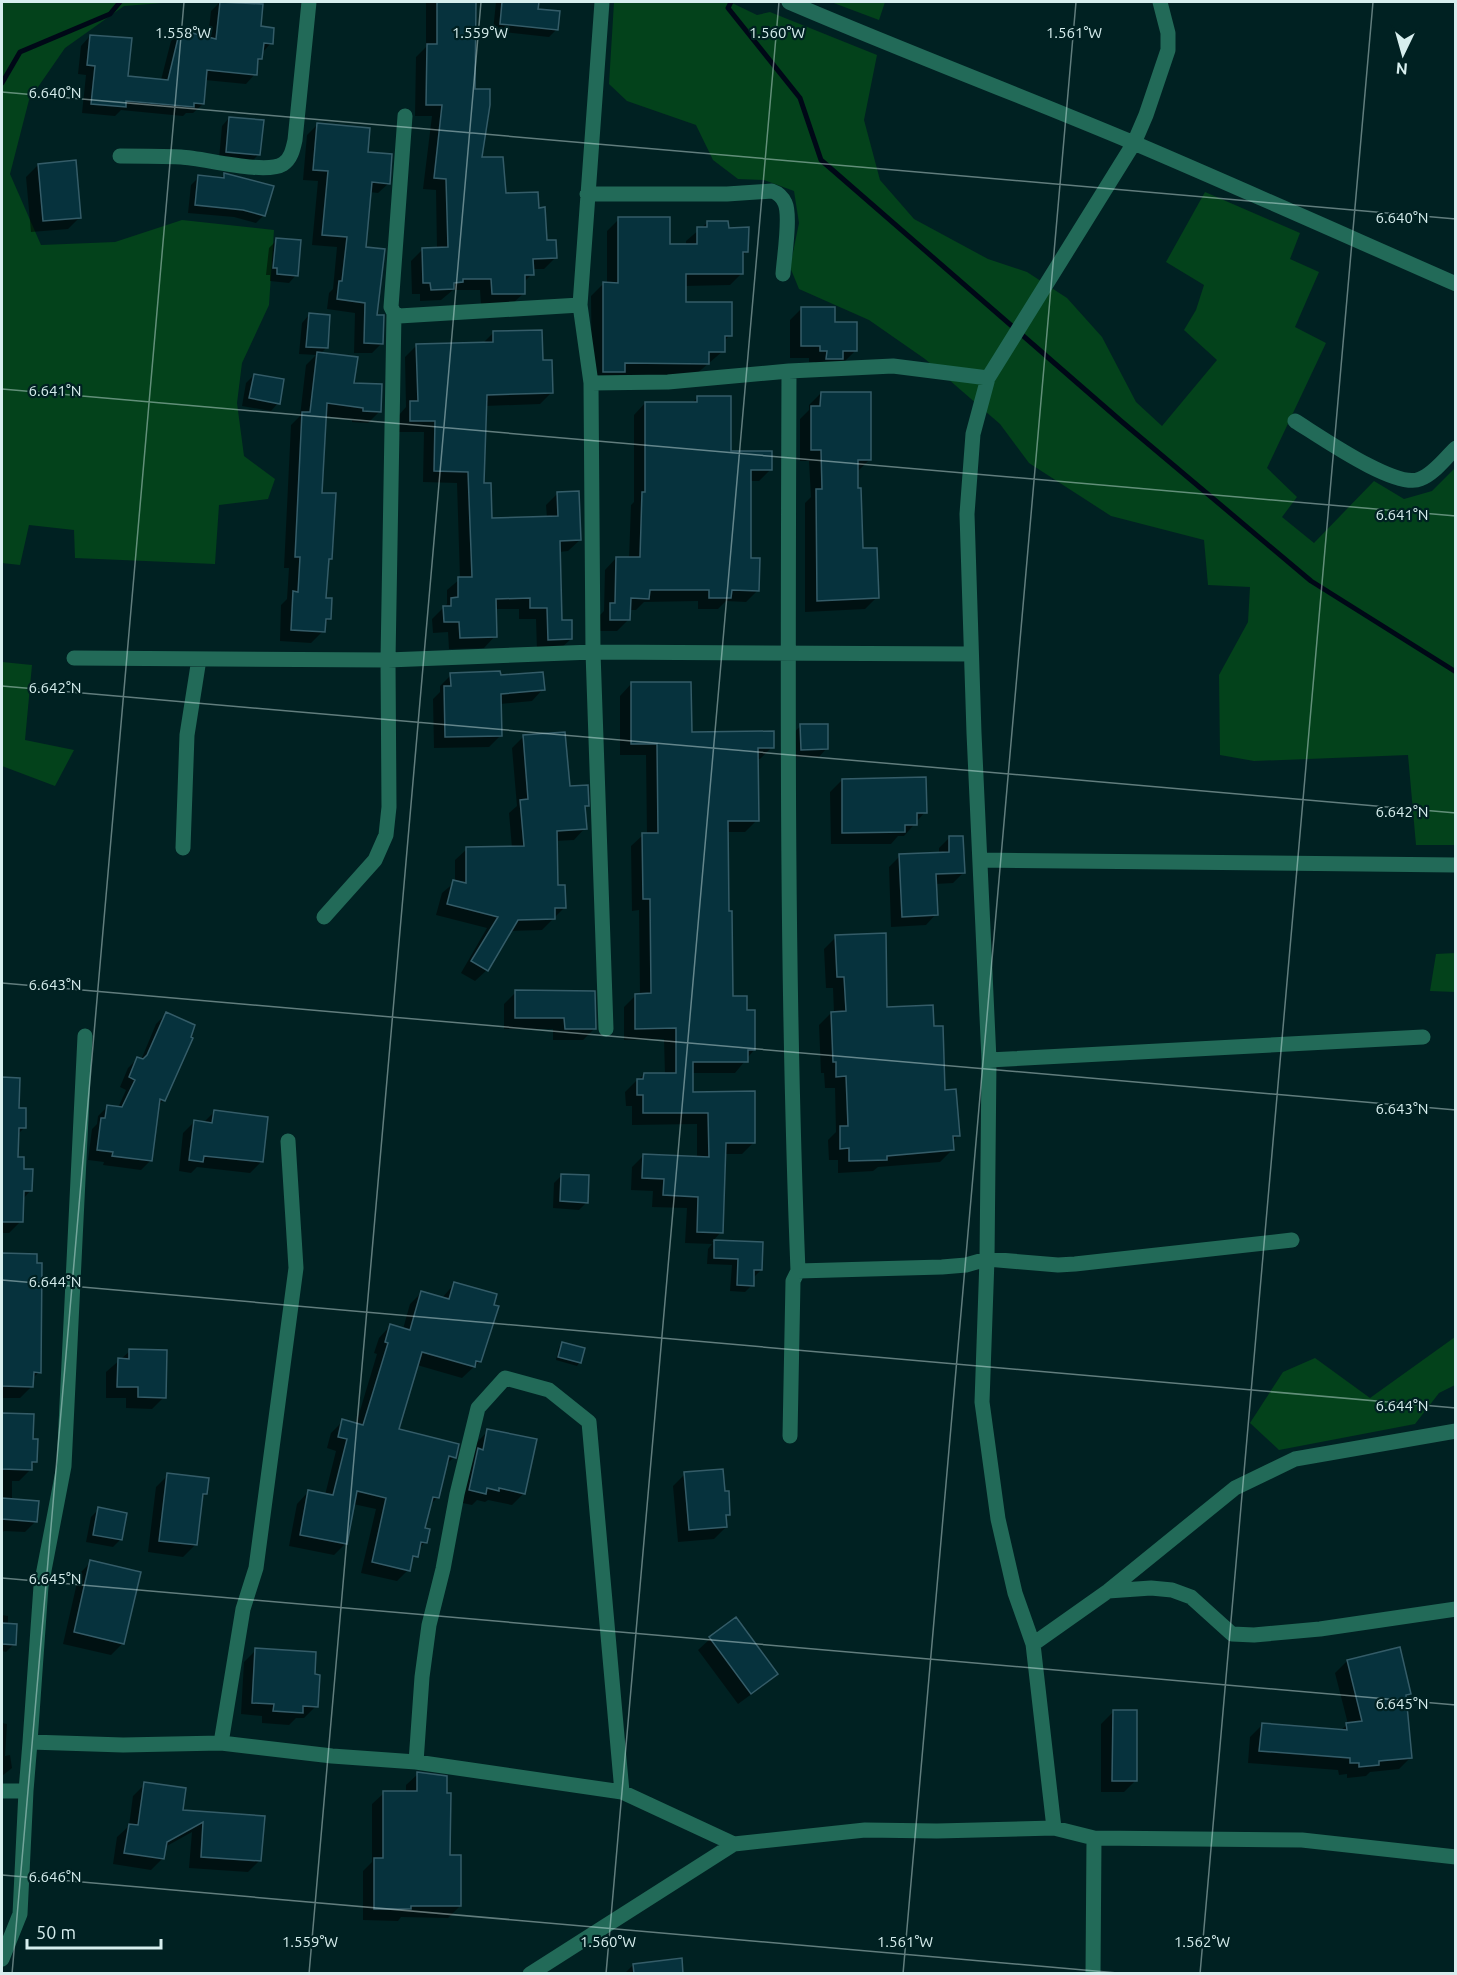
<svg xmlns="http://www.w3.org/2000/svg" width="1457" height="1975" viewBox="0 0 1457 1975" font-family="Ubuntu,sans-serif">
<rect width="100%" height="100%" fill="#002122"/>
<!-- green -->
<path fill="#03421b" d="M2,2H175L124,6L65,48L29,100L10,174L41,245L115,242L182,220L274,230L269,305L242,363L237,403L244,456L275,479L268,499L219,505L215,564L75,558L74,530L29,525L20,565L2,563Z
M614,2H730L757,15L770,12L877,55L864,120L880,180L914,219L988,259L1027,272L1067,298L1102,337L1136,402L1162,426L1217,360L1184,330L1196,310L1204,285L1166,262L1205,192L1300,233L1290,259L1319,272L1295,327L1326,343L1267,468L1297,497L1282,517L1314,543L1374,481L1404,499L1432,491L1455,468V845H1416L1408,755L1254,761L1220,755L1219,675L1248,622L1250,587L1208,585L1204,540L1111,516L1029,463L1000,424L925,359L869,320L799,289L790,267L799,223L794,191L764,180L738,179L713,160L696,125L627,101L609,84Z
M831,2H885L879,20Z
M2,662L32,665L25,740L74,750L55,786L2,766Z
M1455,953V992L1430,991L1436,954Z
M1455,1337V1385L1439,1393L1415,1424L1279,1450L1250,1423L1283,1372L1315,1358L1370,1398Z"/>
<!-- shadow -->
<path fill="#0007" d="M220,2L262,5L260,28L271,43L262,53L261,59L256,63L255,74L246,84L205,80L203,104L193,113H186L183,116L121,110L115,116L82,113L86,75L78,74L81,46L90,36L127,77L161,80L171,41L180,32L208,38L211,11Z
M426,2H474V90L481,159L504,194L537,209L545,241L556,257L544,269H532V274L523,283L524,293L512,304L481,305L480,290H453L441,300L420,301V294H412L411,261L423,249H437L436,190L423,189L432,116H415L416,57L426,47Z
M496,2H538L537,10L556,30L549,37L493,31Z
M229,118L259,154L251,162L219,159L222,126Z
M318,124L366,154L389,183L378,193L369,192L364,248L382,343L372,353H354L355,313L327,309L329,293L333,289L337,247L312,245L318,181L303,180L307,135Z
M38,165L80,217L68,229L31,232L26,177Z
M224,175L264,215L256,223L234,217L188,213L191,185L199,177L220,179Z
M619,219L669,246L686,245V241L707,223L727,229L747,251L742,256V273L730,285L684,286V303L730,335L723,342V351L695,375H620L611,383H592L591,296L603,284H607V231Z
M277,240L296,275L289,283L270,281V275H266L269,248Z
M802,308L833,324L856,350L844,362L815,371V362H809V358H790V320Z
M309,315L326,348L320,354L380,411L368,423L352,422V420L324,416L320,494L330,558L327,561L325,599L329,619L324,624L323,631L311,643L280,641L281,605L287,599L289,568H284L291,425L300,416L306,365L316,355L299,354L302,323Z
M493,333L542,361L551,393L540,404L485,406L483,484L491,519L547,518L546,505L558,493L580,540L568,551L559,552L561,622L571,639L559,650L537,651L536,619H519V609H495V636L484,648L449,649L448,632L433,633L432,619L447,604V590L460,579L457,483L423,482L424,432H399V415L406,407L405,357L417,345L483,343Z
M254,375L278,403L271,411L242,406L246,383Z
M821,393L870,459L857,472L861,549L877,597L865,609L805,612V503L811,497L809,461H800V419L809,410V405Z
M698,397L730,452L771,469L759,481H750L749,559L758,590L746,602L726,601L718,609H698V601L644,602L636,610H629L628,620L617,631H599V616L604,611L605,570L616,558L629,559L631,505L634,502V415L645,403H692Z
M451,675L499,677L543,689L532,701L500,704L501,735L489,747L434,748L433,699L440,692V686Z
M631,684L690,733L772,747L760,759H757V820L745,832H727L732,997L746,1011L754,1050L735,1073H692V1093L754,1142L742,1154H724L721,1232L712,1242L762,1244L761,1270L754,1277L752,1285L745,1292L730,1291L732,1265L707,1264L708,1249L712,1244L685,1243L687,1208L652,1207L653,1191L631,1190L632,1167L644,1155L697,1158V1124L632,1125V1106H626L625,1092L637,1080L644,1075H665L664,1039L624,1040V1007L636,995H640L639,910L632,911L631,846L643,835H647L646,755H620V696Z
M801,726L826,749L819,757H793V733Z
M524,736L569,788L587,805L584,808L585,828L574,840L555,841L557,887L564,908L542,930L509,931L487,970L475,981L461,973L487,928L436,915L442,893L455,882V860L467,849L512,848L509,813L517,806L512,748Z
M842,780L925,812L904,836H898L891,844H831L830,792Z
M949,838L963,873L953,883L935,884L936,914L926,925L891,927L889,867L900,856L939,854V848Z
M836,937L885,1008L932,1028L944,1092L958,1135L952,1142V1150L940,1162L878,1167L873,1171L838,1173V1160H829L828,1140L836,1132L835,1088H825L824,1073H821L819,1025L831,1013H834L833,988H826L824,949Z
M516,992L595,1028L583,1040H553V1029H504V1004Z
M166,1014L189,1037L164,1100L157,1106L151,1160L141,1170L103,1165L104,1162L88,1160L92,1129L97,1124L98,1116L107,1107L118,1108L126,1090L120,1087L128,1068L138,1058L141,1060L156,1024Z
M2,1079H18V1109L24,1128L17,1135V1158L31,1190L22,1200L21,1221L9,1233H2Z
M214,1112L261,1162L250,1173L197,1167L191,1173L179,1171L183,1133L194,1122L203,1123Z
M562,1175L587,1202L579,1210L553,1208L554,1183Z
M2,1254L36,1255L39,1372L32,1379V1386L20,1398H2Z
M455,1283L480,1361L462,1378L417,1365L397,1430L454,1457L445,1466L437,1498L429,1506L424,1529L425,1542L418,1550L416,1556L410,1562L408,1570L397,1581L361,1573L376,1509L353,1504L346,1543L334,1555L289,1546L297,1504L308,1492L325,1495L336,1451L327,1448L331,1433L343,1421L356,1424L377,1354L374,1353L379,1338L390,1326L403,1329L410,1304L421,1293L442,1298Z
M563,1344L580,1362L577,1366L556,1360L559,1347Z
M130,1351L164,1397L152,1409L126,1408V1398H106V1372Z
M2,1415H32L31,1440L35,1462L31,1466V1469L19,1481H12V1501L36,1521L25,1532L4,1531L2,1533Z
M488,1431L524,1493L512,1505L488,1500L485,1502L477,1500L472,1505L458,1502L476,1443Z
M685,1474L729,1514L725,1518L726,1527L714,1539L678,1542L673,1486Z
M168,1475L206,1494L201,1498L195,1545L183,1557L148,1552L156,1487Z
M99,1509L121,1539L113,1547L86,1542L91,1517Z
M91,1562L123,1643L111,1655L63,1644L79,1574Z
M2,1615L8,1616V1625L14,1644L6,1652L2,1651Z
M735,1620L776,1673L764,1685L738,1704L698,1650L710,1639Z
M256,1650L313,1676L316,1706L304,1718H296L289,1725L262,1723V1716L241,1714L244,1662Z
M1347,1661L1409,1694L1405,1698L1411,1757L1399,1769L1370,1772L1366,1776L1347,1778V1774L1339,1775L1338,1770L1248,1763L1250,1737L1262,1725L1340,1731L1348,1724L1335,1673Z
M1113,1712L1136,1780L1124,1792H1101V1724Z
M2,1723L7,1724L5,1756L10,1755L12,1768L2,1776Z
M418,1774L449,1856L460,1906L448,1918L401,1917L398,1921L363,1920V1871L372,1862V1804L384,1793H406V1785Z
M145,1784L182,1811L263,1817L260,1860L248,1872L189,1868L192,1832L165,1847L163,1858L151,1870L113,1864L117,1837L129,1826L133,1796Z
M680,1960L682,1974H624L632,1966Z"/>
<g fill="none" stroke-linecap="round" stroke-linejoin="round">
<!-- stream -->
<path stroke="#000817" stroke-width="5" d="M731,2L728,8L800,98L821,160L1121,421L1311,581L1456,672
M2,83L20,52L110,14L120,2"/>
</g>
<!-- building -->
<path fill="#06323d" stroke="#345c68" stroke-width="1.5" d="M220,2L263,4L261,26L274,28L273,44L264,43L262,59H258L257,75L207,70L204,104L194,103V107L126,101V107L91,104L95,66L87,65L90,35L132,38L128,76L168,80L180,30L216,39Z
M437,2H476L475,89H490V105L482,157H503L506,193L538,192L539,208L545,207L547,240H556L557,258L533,259L534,275H525V294H492L491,279H463V282L454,283V289L431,290L430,283H423L422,248L448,247L446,179L434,178L442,105H426L427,44H437Z
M502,2H539L538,9L560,11L558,30L500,24Z
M229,117L264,120L260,155L226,152Z
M317,123L370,128L368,152L392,154L390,184L372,182L366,247L385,249L377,315H384L383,344L364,343L365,303L337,299L339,281H342L347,237L322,235L328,171L313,170Z
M76,160L81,218L43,221L38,164Z
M224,173L274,186L265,216L243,210L195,205L198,175L224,178Z
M618,217H670V244H697V227H707V221H728L729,228L749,227L748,252H743V274H686V302H732V336H725V352H709V364L625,363V372H603V282L618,283Z
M276,238L301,240L298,276L277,274V268H273Z
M801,307H835V322H857V351H843V359H826L827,351H820V346H801Z
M309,313L330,315L328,348L306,347Z
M542,330L543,360H552L553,393L487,395L484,483H491L492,518L558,516L557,492L579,491L581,540L560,541L562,620H572V639L548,640L547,608H530V598L496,599L497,637L460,638L459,622H444L443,606H451V598L458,597V577H472L468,472L434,471L435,421H410V401H418L416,344L493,342V331Z
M317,352L358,357L354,383L382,384L381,412L363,411V408L327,403L322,493H336L332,559H329L326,598H332L331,619H326L325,632L291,630L293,591L298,592L300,557H295L302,412H310Z
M254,374L284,379L280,404L249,398Z
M821,392H871V460H858V488H861L863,548H877L879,598L817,601L816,489H822L821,450H811V406H820Z
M697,396H731V451H772V470H751V558H760L759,591L732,590L731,598H709V590H650L649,599L631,598L630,620H610V603H615L616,557H640L642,492H645V402H697Z
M500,671L501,675L543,672L545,690L501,694L502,736L445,737L444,686H451L450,673Z
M631,682H691L692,732L774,731V748H758L759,821H728L729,911H732L733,996H747V1010H755V1050H748V1062H693V1092L755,1091V1143H726L723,1233L697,1232L698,1197L663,1195L664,1179L642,1178L643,1154L709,1157L708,1113H643V1095H637V1079H643L644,1073H676V1028L635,1029V994L651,993L650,899H643L642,833H658L657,744H631Z
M800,724H828V749L801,750Z
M565,732L570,786L588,785L589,806H585L587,829L557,831L558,885H565L566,908H555V919L518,920L488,971L471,961L498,917L447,904L453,880L466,883V847L524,846L520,800L528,799L523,735Z
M926,777L927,813H917V825H905V832L842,833V779Z
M949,836H963L965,873L936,874L938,915L902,917L899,854L949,852Z
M886,933L887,1007L933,1005L934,1026H943L945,1090L956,1089L960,1136H953L954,1150L887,1156V1160L849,1161V1148L840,1149V1126H848L846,1076L836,1077V1062H833L831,1012L846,1011L844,977H837L835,935Z
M515,990L595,991L596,1029H565L564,1018H515Z
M166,1012L195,1025L191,1037L193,1038L165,1101L160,1099L152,1161L112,1156L113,1152L97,1150L101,1118H105L107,1105L122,1107L135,1080L129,1077L137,1057L143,1059L147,1055Z
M2,1077L20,1078L19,1108H26V1128H19L18,1157H24V1169H33L32,1191H24L23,1222H2Z
M214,1110L268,1117L263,1162L204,1156L203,1162L189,1160L194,1120L212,1123Z
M561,1174L589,1175L588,1203L560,1201Z
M714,1240L763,1242L762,1270H754V1286L737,1285L738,1259L714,1258Z
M2,1253L37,1254V1263H42L41,1373L34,1372L33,1387L2,1386Z
M454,1282L497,1294L494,1305L499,1306L481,1362L476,1361L475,1367L422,1352L399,1429L459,1444L456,1458L449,1456L439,1498L433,1497L425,1528L430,1529L427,1543L421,1542L418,1557L413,1556L410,1571L372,1562L386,1498L357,1491L347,1544L300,1535L308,1490L333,1495L347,1439L338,1437L342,1419L363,1425L388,1343L385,1342L390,1324L410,1330L421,1291L449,1299Z
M562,1342L585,1348L581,1363L558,1357Z
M129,1349L167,1350L166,1398L138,1397V1387H117L118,1358L129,1359Z
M2,1413L34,1414L33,1439H38L37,1462H32V1470L2,1469Z
M487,1429L537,1439L525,1494L499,1488V1491L487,1488L486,1494L469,1490L478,1448L483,1450Z
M723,1469L725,1491H729L730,1515H726L727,1527L689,1530L684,1472Z
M167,1473L209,1478L207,1494H203L197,1545L159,1541Z
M2,1498L39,1501L37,1522L2,1519Z
M98,1507L127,1513L122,1540L93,1535Z
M90,1560L141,1572L124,1644L74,1632Z
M736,1617L778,1674L751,1694L709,1637Z
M2,1623L17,1624L16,1645L2,1644Z
M1400,1647L1411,1694L1406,1695L1412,1758L1379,1761V1765L1359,1767V1763H1350V1758L1259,1751L1262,1723L1347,1730L1346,1723L1362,1721L1347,1660Z
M255,1648L316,1652L315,1674L320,1675L318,1707L303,1706V1713L273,1711L274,1704L252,1703Z
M1113,1710H1137V1781H1112Z
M417,1772L447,1776V1793H451L450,1855H461V1906H411V1909H374V1858H383V1791H417Z
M144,1782L186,1788L183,1810L265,1816L261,1861L201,1857L203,1822L167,1842L164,1859L124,1853L129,1824L138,1825Z
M682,1958L683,1974H634L633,1964Z"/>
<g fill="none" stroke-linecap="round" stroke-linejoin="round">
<!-- minor -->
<path stroke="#226a58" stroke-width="15" d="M602,2L580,305L591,383L593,652L606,1029
M789,2C903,51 1020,95 1134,143C1242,189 1349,237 1456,284
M120,156C140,156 161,156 181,157C204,158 265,175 283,164C291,159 293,149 295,140L309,2
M587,194H727L772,191C778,193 782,196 785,203C791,216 784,258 783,274
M394,313L399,316L580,305
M789,371C788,671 786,971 798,1271
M591,383L668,382L789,371L893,366L988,378
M1295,421C1318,435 1396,490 1420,479C1434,474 1445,458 1456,448
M74,658L388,660L593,652L971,654
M183,848L187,735L199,659
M980,860L1456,865
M324,917L375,860L386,835L389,807L388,660L394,313L391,307L405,116
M989,1060L1423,1037
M790,1436L793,1281L798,1271L942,1267L966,1265L987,1259L1058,1265L1075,1264L1292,1240
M1108,1591L1151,1588L1172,1590L1191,1597L1232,1634L1254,1635L1320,1629L1456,1609
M1033,1644L1108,1591L1235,1488L1295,1459L1456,1431
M30,1742L41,1586L64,1466L85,1036
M221,1743L243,1609L256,1568L296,1268L288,1141
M416,1762L422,1677L429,1625L443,1569L457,1494L478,1408L505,1378L549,1390L589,1422L622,1792
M2,1791H26L30,1742L123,1745L221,1743L332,1756L416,1762L622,1792L734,1844
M1054,1828L1033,1644L1015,1593L998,1519L982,1402L987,1259L989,1060L974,733L967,514L973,434L988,378L1134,143L1146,115L1168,50V33L1160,2
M1094,1838L1302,1840L1456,1857
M2,1959L20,1914L26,1791
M530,1974L734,1844L865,1830L937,1831L1054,1828L1094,1838L1093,1974"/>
</g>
<!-- ticks -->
<path fill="none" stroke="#d7eeee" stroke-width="1.5" stroke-opacity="0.45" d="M2,92L1456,219M2,389L1456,516M2,686L1456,813M2,983L1456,1110M2,1280L1456,1408M2,1578L1456,1705M2,1875L1129,1974M12,1974L184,2M309,1974L481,2M606,1974L779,2M903,1974L1076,2M1200,1974L1373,2"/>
<g font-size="15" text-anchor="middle" fill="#d7eeee" stroke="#002122" stroke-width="4.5" stroke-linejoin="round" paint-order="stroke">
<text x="183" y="38">1.558°W</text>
<text x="480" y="38">1.559°W</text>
<text x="777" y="38">1.560°W</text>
<text x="1074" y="38">1.561°W</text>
<text x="55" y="98">6.640°N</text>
<text x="1402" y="223">6.640°N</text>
<text x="55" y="396">6.641°N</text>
<text x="1402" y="520">6.641°N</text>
<text x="55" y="693">6.642°N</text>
<text x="1402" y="817">6.642°N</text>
<text x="55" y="990">6.643°N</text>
<text x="1402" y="1114">6.643°N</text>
<text x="55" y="1287">6.644°N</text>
<text x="1402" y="1411">6.644°N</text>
<text x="55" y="1584">6.645°N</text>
<text x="1402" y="1709">6.645°N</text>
<text x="55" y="1882">6.646°N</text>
<text x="310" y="1947">1.559°W</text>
<text x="608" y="1947">1.560°W</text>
<text x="905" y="1947">1.561°W</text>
<text x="1202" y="1947">1.562°W</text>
</g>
<!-- border -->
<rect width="1457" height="1975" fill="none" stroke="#d7eeee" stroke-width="6"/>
<!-- north arrow -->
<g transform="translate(1403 54) rotate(185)" stroke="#002122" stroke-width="4.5" paint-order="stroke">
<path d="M0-4.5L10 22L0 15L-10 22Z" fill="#d7eeee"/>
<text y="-9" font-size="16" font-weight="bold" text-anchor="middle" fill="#d7eeee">N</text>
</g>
<!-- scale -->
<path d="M27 1939v9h134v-9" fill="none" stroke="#d7eeee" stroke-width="3"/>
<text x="36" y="1939" font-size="18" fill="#d7eeee" stroke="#002122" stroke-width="4.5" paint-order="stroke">50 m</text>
</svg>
